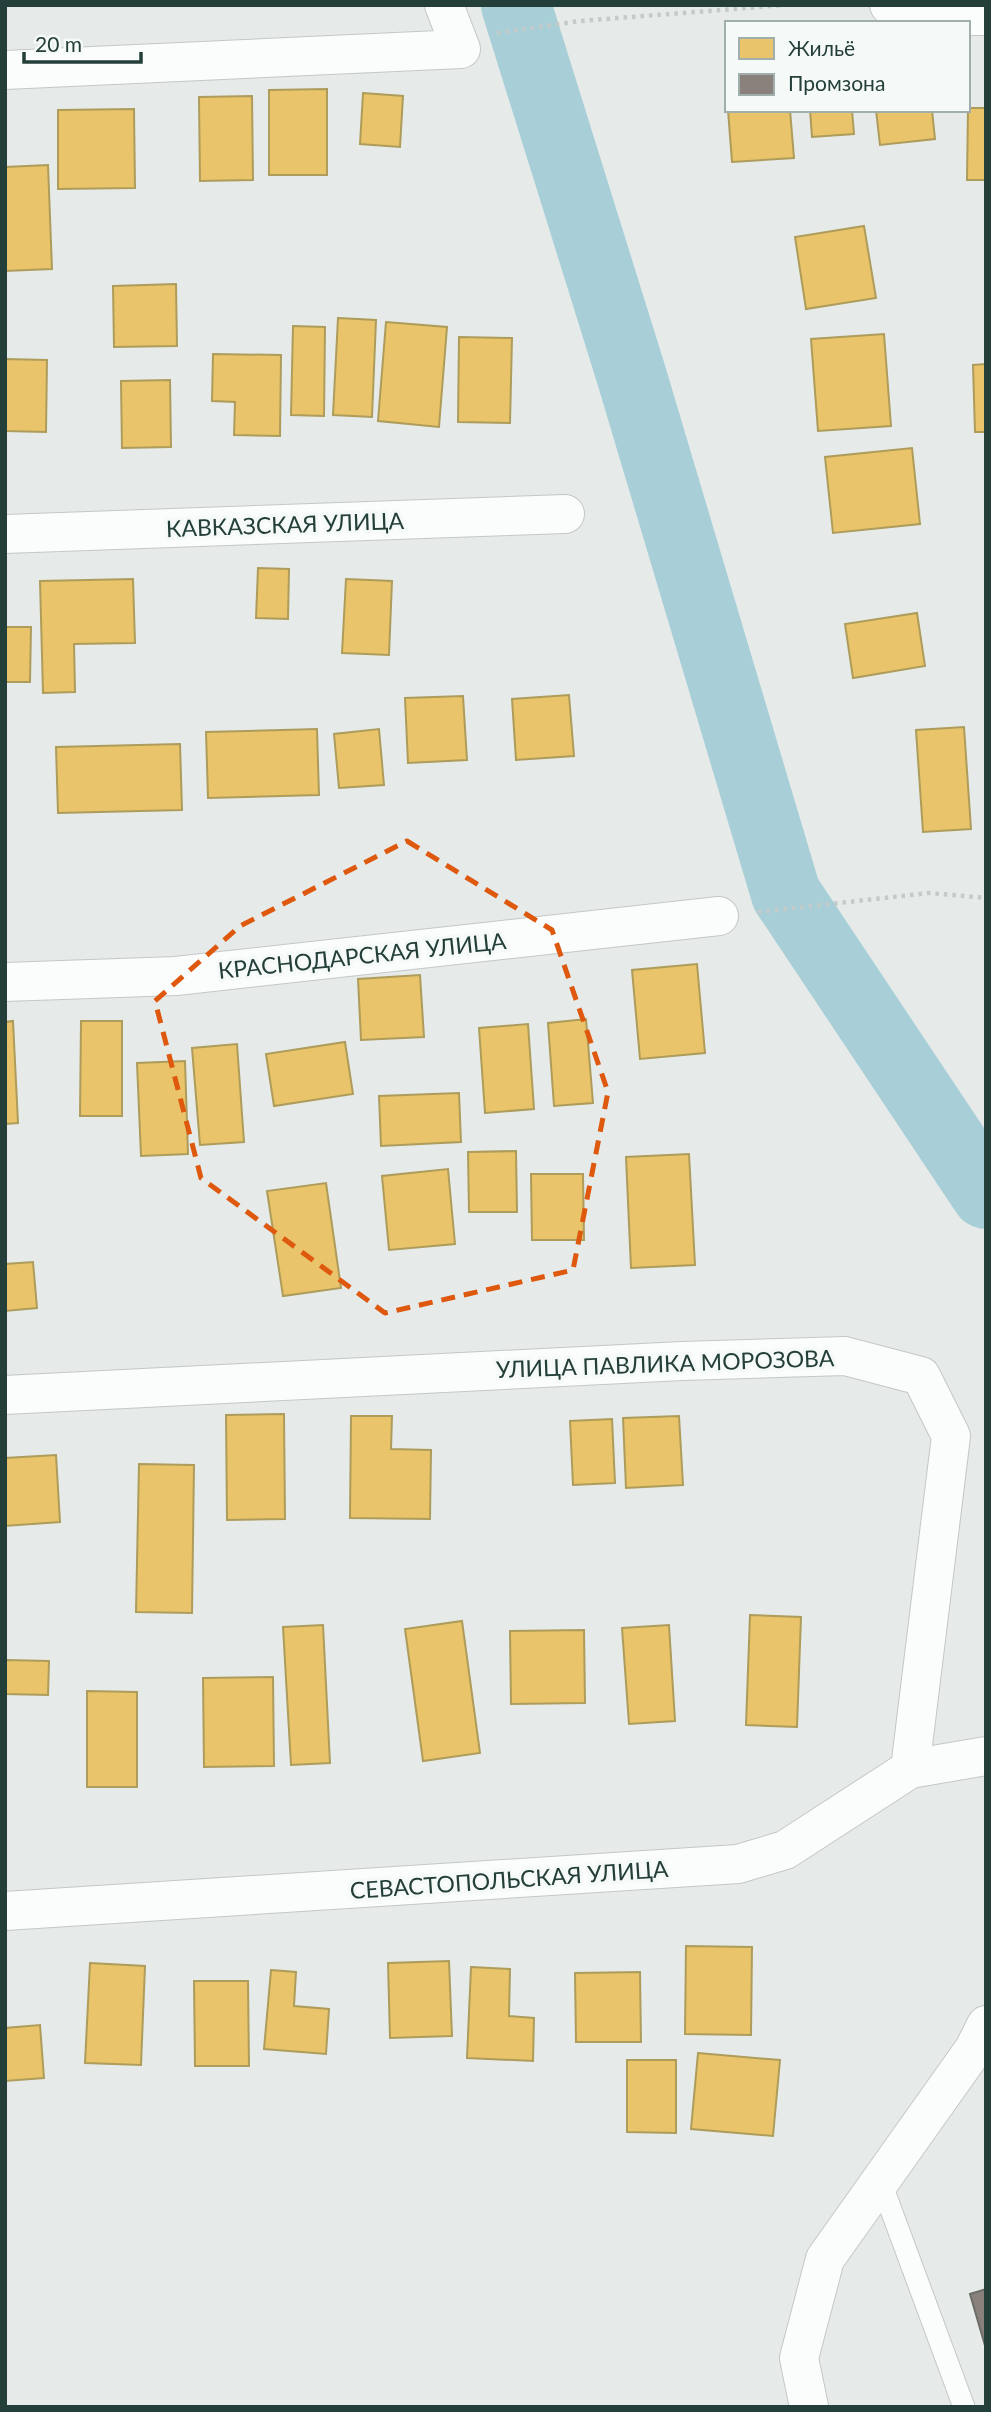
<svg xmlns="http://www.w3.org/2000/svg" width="991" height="2412" viewBox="0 0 991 2412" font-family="Lato,sans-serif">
<rect width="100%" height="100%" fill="#e6ebe9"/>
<!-- homes -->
<path fill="#e9c46a" stroke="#ae9c5b" stroke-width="2" d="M327,89V175H269V90Z
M363,93L403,96L400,147L360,144Z
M252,96L253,180L200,181L199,97Z
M968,108H986V180H967Z
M134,109L135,188L58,189V110Z
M728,110H790L794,158L732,162Z
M810,110H852L854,134L812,137Z
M876,110H932L935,139L880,145Z
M48,165L52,269L5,271V167Z
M864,226L876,298L806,309L795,237Z
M176,284L177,346L114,347L113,286Z
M338,318L376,320L372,417L333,415Z
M386,322L447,327L439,427L378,421Z
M293,326L325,327L324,416L291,415Z
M884,334L891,426L818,431L811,339Z
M459,337L512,338L510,423L458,422Z
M213,354L281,355L280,436L234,435L235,402L212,401Z
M5,359L47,360L46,432L5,431Z
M986,364V432H975L973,365Z
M170,380L171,447L122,448L121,381Z
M912,448L920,524L833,533L825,457Z
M258,568L289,569L288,619L256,618Z
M133,579L135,643L74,644L75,692L43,693L40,581Z
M346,579L392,581L389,655L342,653Z
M917,613L925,666L853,678L845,624Z
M5,627H31L30,682H5Z
M569,695L574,756L516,760L512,699Z
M463,696L467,760L408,763L405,698Z
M964,727L971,829L923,832L916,730Z
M317,729L319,795L208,798L206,732Z
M379,729L384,785L339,788L334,734Z
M180,744L182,810L58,813L56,747Z
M697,964L705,1053L640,1059L632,970Z
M420,975L424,1037L361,1040L358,979Z
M586,1019L593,1103L554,1106L548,1023Z
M13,1021L18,1123L5,1124V1022Z
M81,1021H122V1116H80Z
M528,1024L534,1109L485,1113L479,1028Z
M345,1042L353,1094L274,1106L266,1054Z
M237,1044L244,1142L200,1145L192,1048Z
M185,1061L188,1154L141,1156L137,1063Z
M459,1093L461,1142L381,1146L379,1096Z
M516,1151L517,1212H469L468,1152Z
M689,1154L695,1265L631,1268L626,1157Z
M448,1169L455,1244L389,1250L382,1176Z
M531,1174H583L584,1240H532Z
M326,1183L341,1288L283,1296L267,1191Z
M33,1262L37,1308L5,1311V1264Z
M284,1414L285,1519L227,1520L226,1415Z
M351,1416H392L391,1449L431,1450L430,1519L350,1518Z
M679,1416L683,1485L626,1488L623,1418Z
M612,1419L615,1483L573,1485L570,1421Z
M56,1455L60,1522L5,1526V1458Z
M139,1464L194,1465L192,1613L136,1612Z
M750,1615L801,1617L797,1727L746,1725Z
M462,1621L480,1753L423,1761L405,1629Z
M323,1625L330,1763L291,1765L283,1627Z
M669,1625L675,1721L629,1724L622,1628Z
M584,1630L585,1703L511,1704L510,1631Z
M5,1660L49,1661L48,1695L5,1694Z
M273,1677L274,1766L204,1767L203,1678Z
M87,1691L137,1692V1787H87Z
M686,1946L752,1947L751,2035L685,2034Z
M449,1961L452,2036L390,2038L388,1963Z
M90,1963L145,1966L141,2065L85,2063Z
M471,1967L510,1969L509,2016L534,2018L533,2061L467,2058Z
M271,1970L296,1972L294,2006L329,2009L326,2054L264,2049Z
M640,1972L641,2042H576L575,1973Z
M194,1981H248L249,2066H195Z
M40,2025L44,2078L5,2081V2028Z
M698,2053L780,2060L773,2136L691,2129Z
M627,2060H676V2133L627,2132Z"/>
<!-- industry -->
<path fill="#8a817c" stroke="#6b6d68" stroke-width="2" d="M986,2289V2349L970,2294Z"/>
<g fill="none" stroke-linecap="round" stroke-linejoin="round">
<!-- river -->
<path stroke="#a8ced8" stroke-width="70" d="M516,5L631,374L786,894L986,1194"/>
<!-- lane casing -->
<g stroke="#c3c8c6" stroke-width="23">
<path id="lane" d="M880,2180L964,2407"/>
</g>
<!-- street casing -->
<g stroke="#c3c8c6" stroke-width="40">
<path id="street" d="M889,5L947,16H986
M5,70L461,49L444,5
M5,534L565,514
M5,982L176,976L719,916
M5,1395L682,1361L845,1356L921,1376L951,1436L910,1769
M5,1911L738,1864L785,1850L910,1769L986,1756
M809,2407L799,2358L825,2259L974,2049L986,2025"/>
</g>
<!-- path -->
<path stroke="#c2cbc9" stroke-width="4.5" stroke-dasharray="3.5 5" stroke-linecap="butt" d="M497,33L580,21L785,5
M758,912L929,893L986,898"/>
<!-- lane -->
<use href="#lane" stroke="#fbfcfc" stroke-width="21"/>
<!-- street -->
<use href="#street" stroke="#fbfcfc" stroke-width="38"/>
</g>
<!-- marked area -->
<path fill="none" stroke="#de580e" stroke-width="5" stroke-dasharray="14 9" stroke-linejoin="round" d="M407,841L552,930L608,1092L573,1270L385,1313L201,1178L155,1001L240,926Z"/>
<g text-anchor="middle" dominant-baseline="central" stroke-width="7" stroke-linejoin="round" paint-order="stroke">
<!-- street labels -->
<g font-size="23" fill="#243e39" stroke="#f5faf8">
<text transform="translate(285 524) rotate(-2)">КАВКАЗСКАЯ УЛИЦА</text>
<text transform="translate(362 955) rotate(-6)">КРАСНОДАРСКАЯ УЛИЦА</text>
<text transform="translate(665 1363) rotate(-2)">УЛИЦА ПАВЛИКА МОРОЗОВА</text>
<text transform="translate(509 1879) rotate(-4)">СЕВАСТОПОЛЬСКАЯ УЛИЦА</text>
</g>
</g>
<!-- border -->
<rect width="991" height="2412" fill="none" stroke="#243e39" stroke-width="14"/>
<!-- legend -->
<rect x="725" y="21" width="245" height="91" fill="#f5faf8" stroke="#a1afac" stroke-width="2"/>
<rect x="739" y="38" width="35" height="21" fill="#e9c46a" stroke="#a1afac" stroke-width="2"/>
<text x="788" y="56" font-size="21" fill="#243e39">Жильё</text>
<rect x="739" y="74" width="35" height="21" fill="#8a817c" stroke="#a1afac" stroke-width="2"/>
<text x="788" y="91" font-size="21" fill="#243e39">Промзона</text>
<!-- scale -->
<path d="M24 52v10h117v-10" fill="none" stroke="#243e39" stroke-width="3.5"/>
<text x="35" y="52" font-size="21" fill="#243e39" stroke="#f5faf8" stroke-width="5" paint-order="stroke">20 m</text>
</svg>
